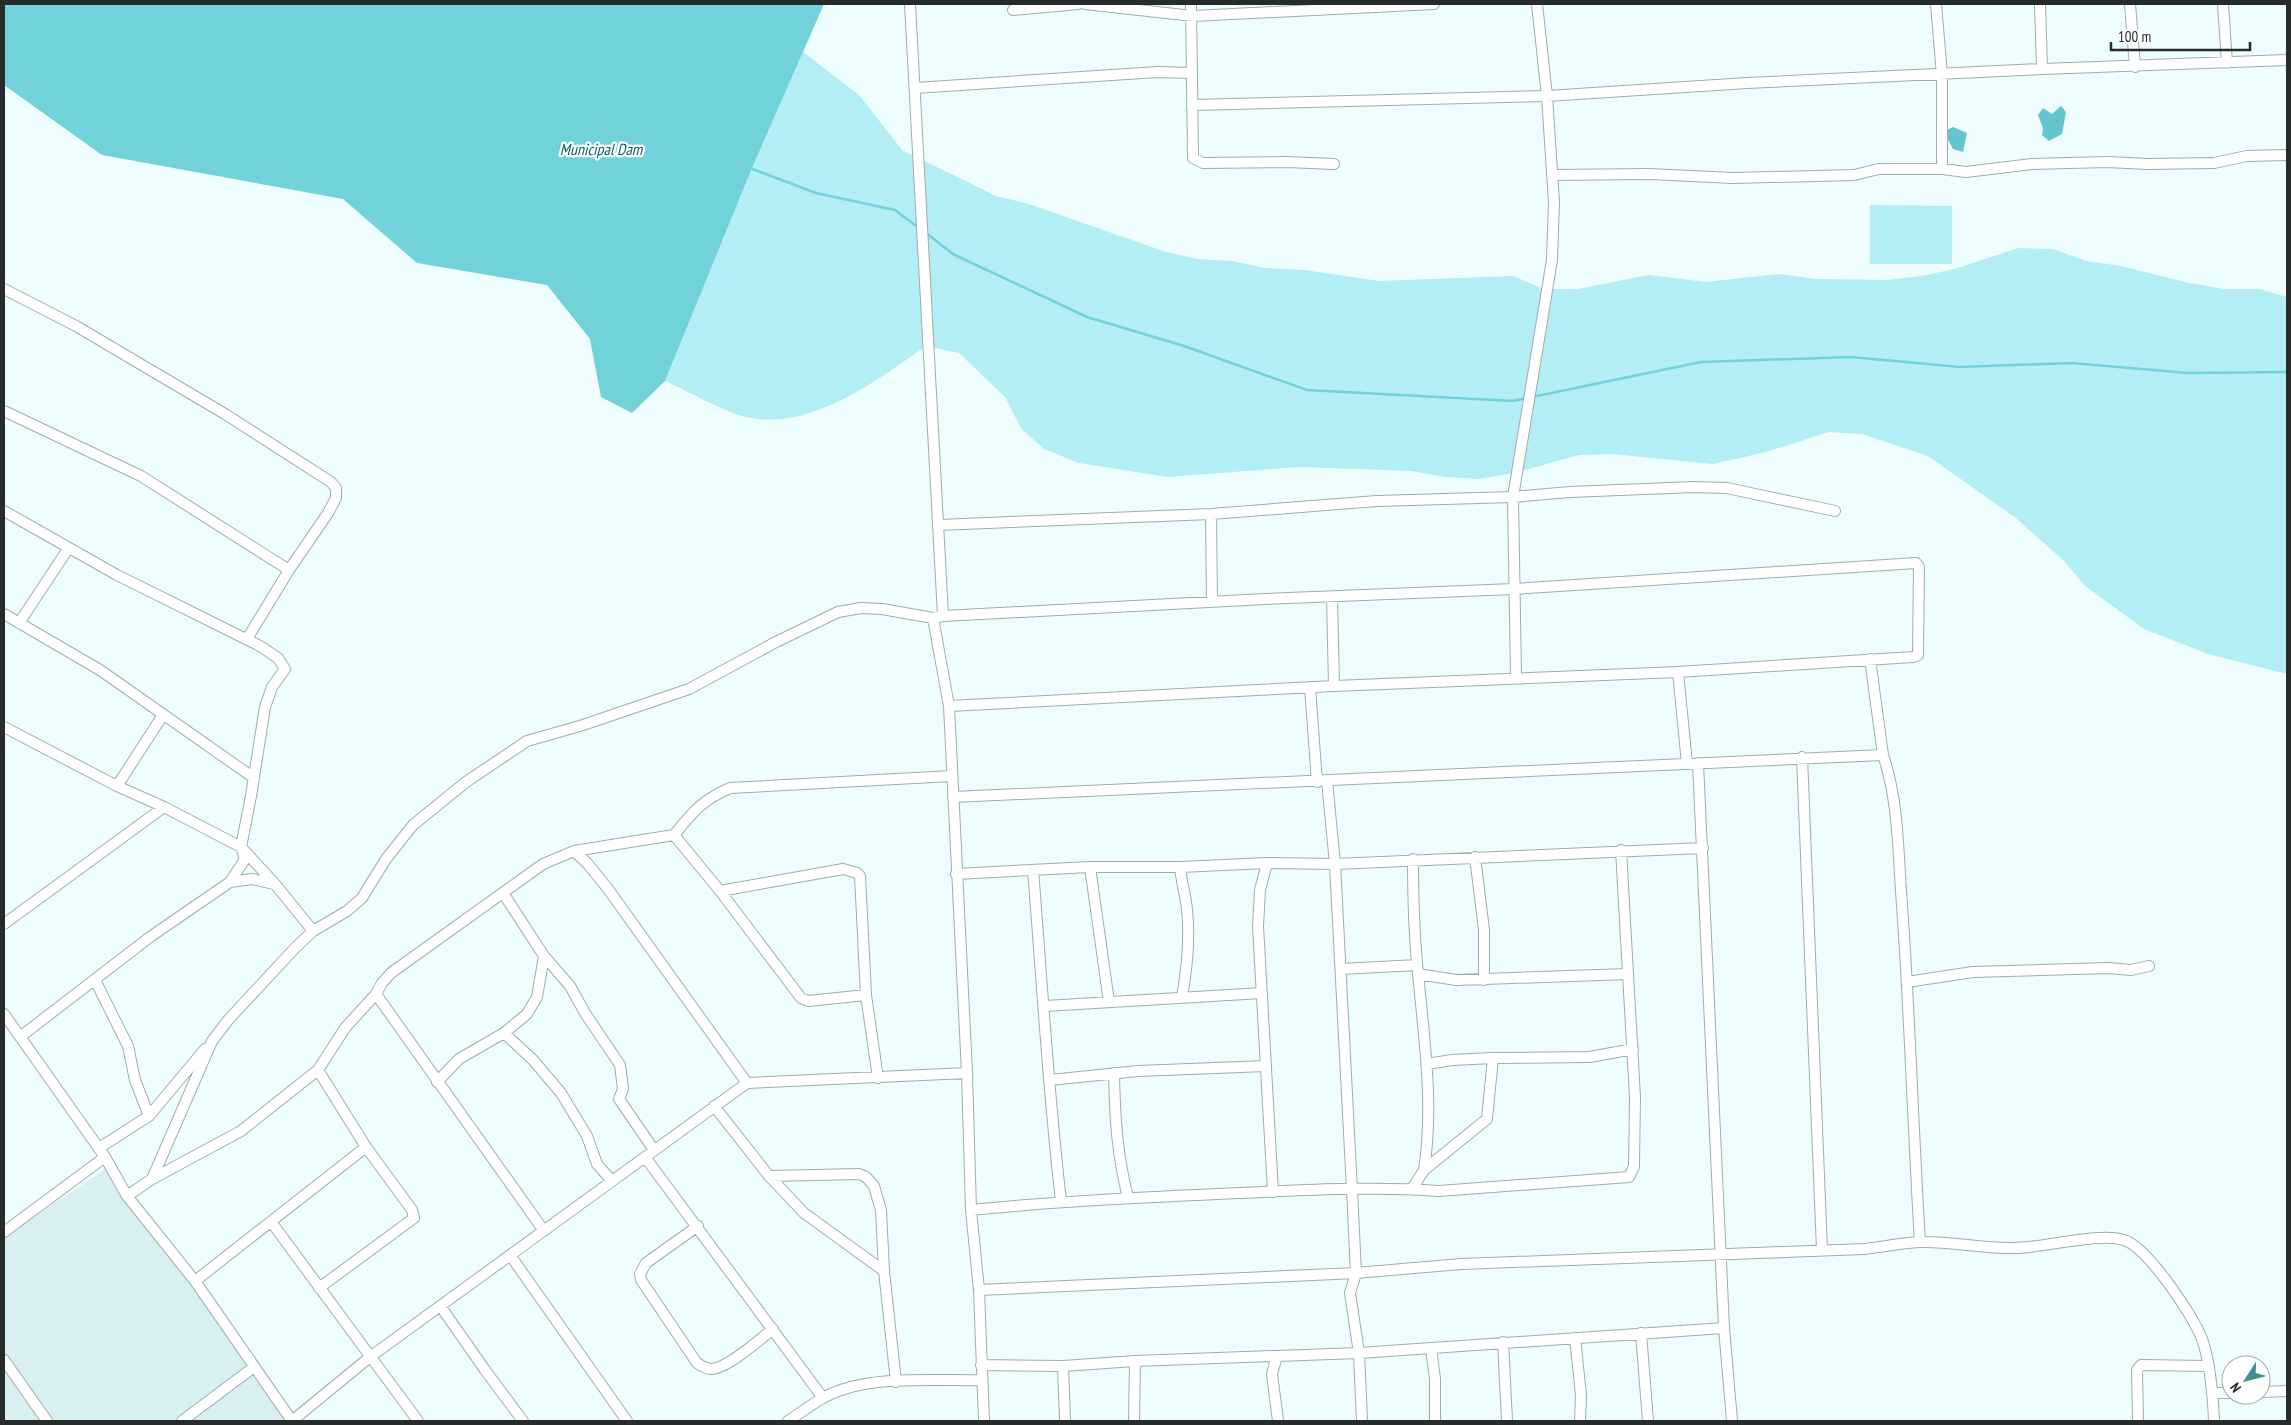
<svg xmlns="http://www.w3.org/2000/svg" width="2291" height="1425" viewBox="0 0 2291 1425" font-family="'PT Sans Narrow',sans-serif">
<rect width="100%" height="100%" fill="#eefdfe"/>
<!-- built -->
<path fill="#d8f0f2" d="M107,1168L292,1421H4V1237Z"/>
<!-- green -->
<path fill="#b2eef3" d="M803,52L859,95L902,150L996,196L1029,204L1166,252L1198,259L1231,261L1265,268L1304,270L1379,281L1513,276L1544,289H1578L1649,275L1706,282L1779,274L1815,279L1887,280L1922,276L1954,269L2019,248L2053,249L2086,261L2121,266L2189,283L2224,289H2259L2287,297V674L2208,654L2144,629L2085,586L2064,561L2016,518L1928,456L1862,434L1829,432L1766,452L1713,464L1612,454L1579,455L1514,473L1479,479L1445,477L1412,471L1300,467L1168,477L1079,463L1044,449L1021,428L1005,397L959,353L926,346C876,381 807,434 742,416C719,409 688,391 665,381L752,168Z
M1870,205L1952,206V264H1870Z"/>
<!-- forest -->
<path fill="#64c5cc" d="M2061,106L2066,112L2062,134L2049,141L2042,135L2043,128L2038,115L2043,108L2052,114Z
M1953,127L1967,133L1963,152L1953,149L1947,138V130Z"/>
<!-- water -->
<path fill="#71d2d9" d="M4,4H824L752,168L665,381L632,413L601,397L590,339L547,285L417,263L343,199L102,155L4,85Z"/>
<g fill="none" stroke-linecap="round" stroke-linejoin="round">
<!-- stream -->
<path stroke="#71d2d9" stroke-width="2.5" d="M750,168L816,193L895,210L919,228
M926,233L953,254L1087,317L1184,346L1307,390L1513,401L1527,398
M1532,397L1701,362L1851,357L1960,367L2071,363L2188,373L2287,372"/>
<!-- street casing -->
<g stroke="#9fadae" stroke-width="12">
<path id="street" d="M910,4L943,616L933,618L949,706L967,1073L971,1210L979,1290L984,1421
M1085,4L1193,16L1434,4
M1191,4L1193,158L1203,163L1286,162L1334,164
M1936,4L1942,75V169
M2040,4L2042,69
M2130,4L2135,67
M2223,4L2227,63
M1013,10L1078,4
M915,88L1158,72L1191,73
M1192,105L1547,96L1747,83L2042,69L2287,60
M1552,175L1649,174L1733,178L1854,175L1879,169H1942L1966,172L2032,164L2107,162L2148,164L2214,163L2247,156L2287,155
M4,289L76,326L225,414L331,482L336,488V498L328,513L289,570L247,639
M4,411L141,476L289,570
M4,511L117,575L260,646L278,658L285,669L272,687L265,707L251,796L241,847L245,859L230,882L150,937L20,1037
M1211,514L1212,602
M938,525L1211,514L1377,501L1513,497L1570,492L1694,487L1727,488L1835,511
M1332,597L1334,686
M4,614L100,670L254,778
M943,616L1265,599L1514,589L1916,563L1919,567L1918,655L1913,657L1678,672L1334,686L949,706
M19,623L68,549
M1870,659L1883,755C1899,802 1898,855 1902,905C1910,1017 1913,1130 1920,1242
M1678,672L1687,764
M1516,677L1513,497L1552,260L1554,202L1547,96L1537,4
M1310,687L1317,782
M4,727L117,786L164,807L241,847L275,884L313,931
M1802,757L1822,1250
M1698,763L1724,1328L1732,1421
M1327,781L1335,864L1352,1190L1356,1273L1350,1293L1359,1353L1362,1421
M117,786L163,715
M953,797L1883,755
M674,835L720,891L843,869L857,873L860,876L866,995L878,1078
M574,851L587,863L608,889L747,1083
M1475,857L1484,930V980
M1413,859C1413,897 1414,935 1418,973C1424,1039 1434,1104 1424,1170
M1267,863L1260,890L1258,926L1273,1192
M1090,867L1109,1002
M1180,867C1181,881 1186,896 1187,910C1190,938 1187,969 1182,997
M1033,870C1042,980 1048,1091 1061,1201
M956,874L1090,867H1180L1267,863L1335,864L1703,848
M230,882L252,879L274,884
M720,891L801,998L808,1001L866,995
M503,893L544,956L570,986L585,1013L620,1065L623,1089L619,1099L654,1150
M4,924L164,807
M1341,969L1417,965
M1418,974L1456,980L1628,974L1621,850
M95,980L128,1046L135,1080L149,1116
M1907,982L1973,972L2109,968L2131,970L2149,966
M376,994L544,1231
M1045,1006L1262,993
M4,1014L105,1157L127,1196L195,1281L292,1421
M504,1033L533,1060L561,1093L587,1136L597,1164L612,1181
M1427,1064L1452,1060L1493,1058L1590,1057L1633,1049
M318,1070L366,1147
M1114,1073C1115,1120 1117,1153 1128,1198
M1050,1080L1138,1071L1266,1066
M437,1082L459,1059L504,1033L527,1014L537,997L544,956
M714,1106L769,1176L859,1174L866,1177L874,1186L881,1210L884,1271L896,1382
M99,1148L149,1116L205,1049
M645,1157L823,1398
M769,1176L804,1213L884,1271
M152,1179L241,1131L318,1070L345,1028L376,994L382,983L391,973L543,864L574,851L674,835C693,812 702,800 730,788L952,776
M1412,1189L1424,1170L1487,1119L1493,1058
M127,1196L152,1179L212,1041L229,1019L295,948L313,931L347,911L362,898L386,859L413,825L466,782L527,741L583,725L689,689L776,642L838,612L861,608L882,609L933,618
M971,1210C1060,1201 1149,1197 1239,1193C1305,1190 1373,1186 1439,1191L1629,1177L1634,1167L1635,1097L1628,974
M272,1223L418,1421
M698,1226L646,1263L640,1274L641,1280L697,1363C702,1366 706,1369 712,1369C728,1368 759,1340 773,1329
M4,1232L105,1157
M510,1255L627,1421
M195,1281L366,1147L412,1210L414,1218L319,1288
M979,1290L1356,1273L1461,1264L1864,1249C1882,1247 1901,1243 1920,1242C1951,1241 1983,1249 2014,1248C2044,1248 2098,1232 2124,1240C2147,1247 2193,1315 2202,1339C2210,1362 2213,1397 2214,1421
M441,1307L485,1370L523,1421
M1641,1333L1648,1421
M1575,1338L1581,1395L1580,1421
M1503,1342L1507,1421
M1431,1348L1435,1379V1421
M1277,1356L1272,1374L1278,1421
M4,1360L47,1421
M981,1365L1063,1366L1135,1361L1359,1353L1724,1328
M1063,1366L1065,1421
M2261,1392L2287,1391
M2212,1393H2231
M182,1421L254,1367
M292,1421L370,1357L747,1083L967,1073
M788,1421C805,1410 822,1396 841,1390C879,1376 941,1381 982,1380
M1134,1421L1135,1361
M2138,1421L2137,1370L2141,1365L2207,1366"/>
</g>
<!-- street -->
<use href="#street" stroke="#fff" stroke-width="10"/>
</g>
<g text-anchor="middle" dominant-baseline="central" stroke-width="4.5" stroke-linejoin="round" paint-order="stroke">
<!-- water labels -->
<g font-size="16" font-style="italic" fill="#085f64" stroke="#fff">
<text x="601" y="149">Municipal Dam</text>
</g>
</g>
<!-- border -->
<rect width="2291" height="1425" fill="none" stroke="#262b2b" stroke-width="10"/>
<!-- north arrow -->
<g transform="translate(2246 1380) rotate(234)"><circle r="24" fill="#ffffff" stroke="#a8aaaa"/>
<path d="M0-4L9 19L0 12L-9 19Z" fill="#448c91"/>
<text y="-8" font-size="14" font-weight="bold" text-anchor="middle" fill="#262b2b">N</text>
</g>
<!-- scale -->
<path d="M2111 42v8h139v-8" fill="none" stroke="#262b2b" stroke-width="2.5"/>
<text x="2118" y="42" font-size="15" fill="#262b2b" stroke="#ffffff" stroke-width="4" paint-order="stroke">100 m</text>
</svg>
